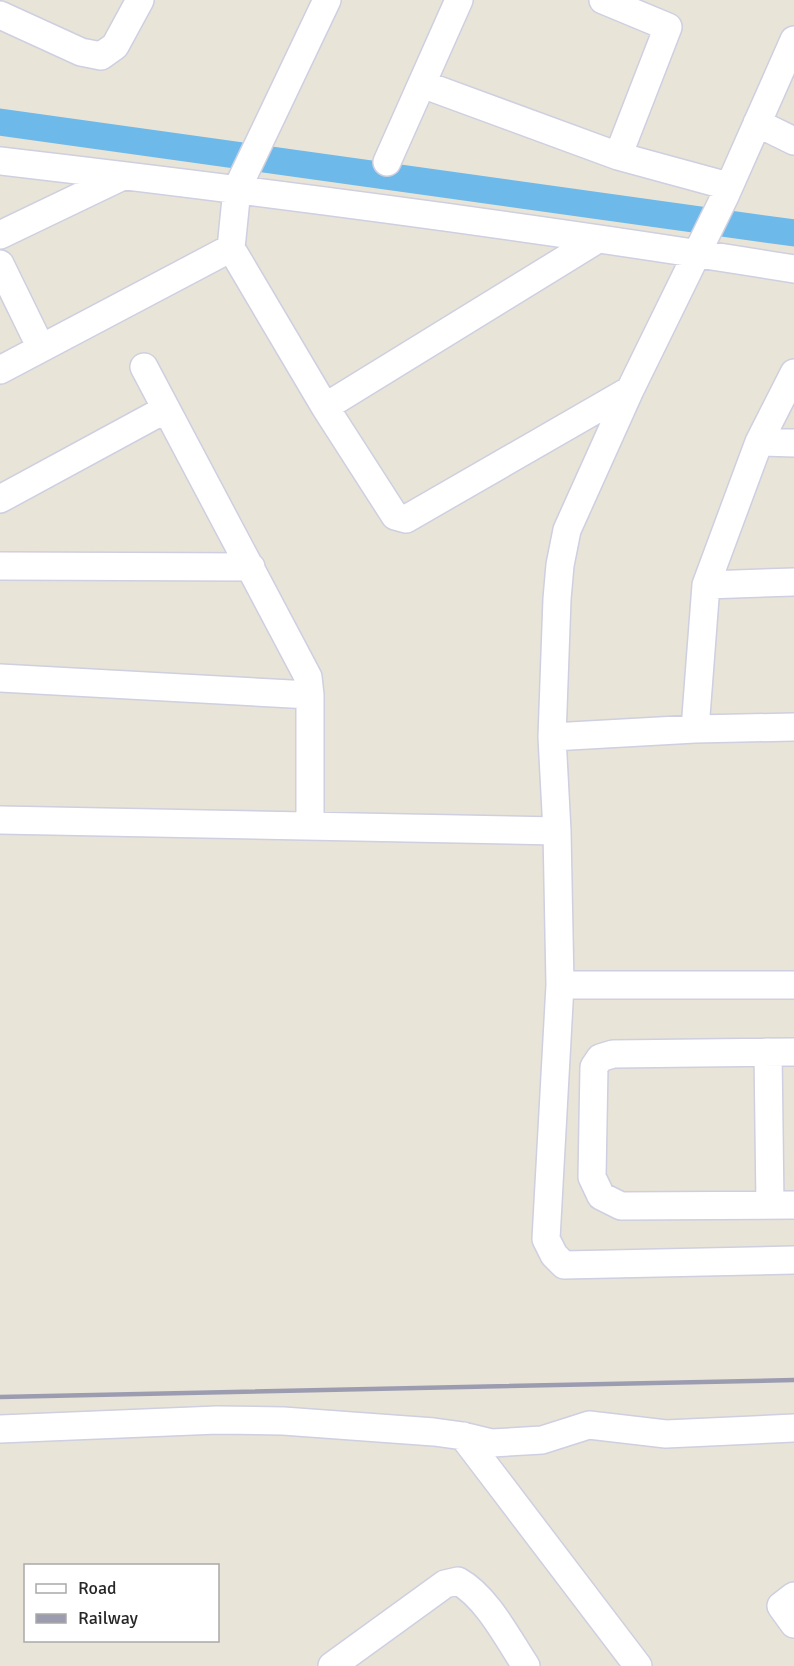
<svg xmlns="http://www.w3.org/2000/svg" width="794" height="1666" viewBox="0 0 794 1666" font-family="Signika,sans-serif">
<rect width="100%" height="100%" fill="#e9e4d8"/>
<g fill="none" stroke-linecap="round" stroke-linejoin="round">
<!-- canal -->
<path stroke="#6cb9ea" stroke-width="27" d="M0,122L794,233"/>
<!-- minor casing -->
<g stroke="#cecfe0" stroke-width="30">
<path id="minor" d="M603,0L668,27L618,156
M0,15L81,52L101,56L115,46L140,0
M794,40L725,196L630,390L567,530L560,565L557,599L552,737L557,831L560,985L546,1239L554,1255L564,1265L794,1260
M422,84L618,156L728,186
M757,123L794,141
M0,161C265,192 530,226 794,269
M387,162L459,0
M0,235L123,176
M231,248L325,407L395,516L406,519L630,390
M0,264L41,348
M144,367L308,677L310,695V826
M0,370L231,248L237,189L327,0
M325,407L598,239
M759,442L794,443
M0,499L166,409
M0,566L251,567
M706,585L794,582
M0,678L310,695
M695,729L706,585L759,442L794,373
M552,737L695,729L794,727
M0,820L557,831
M560,985H794
M768,1052L770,1205
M794,1052L613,1054L600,1058L594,1067L592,1177L601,1196L621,1206L794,1205
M0,1429L217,1420L283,1421L434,1432L463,1436L492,1443L542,1440L589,1425L666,1434L794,1428
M463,1436L638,1666
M794,1596L781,1606L794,1624
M332,1666L445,1584L458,1581C487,1597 508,1639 526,1666"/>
</g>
<!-- minor -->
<use href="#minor" stroke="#fff" stroke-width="27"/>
<!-- rail -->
<path stroke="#9c9cb1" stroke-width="4.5" d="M0,1397L794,1380"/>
</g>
<!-- legend -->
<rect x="24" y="1564" width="195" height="78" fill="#ffffff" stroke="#a9a9a9" stroke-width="1.5"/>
<rect x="36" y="1584" width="30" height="9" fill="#ffffff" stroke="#a9a9a9" stroke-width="1.5"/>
<text x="78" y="1594" font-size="18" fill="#272727">Road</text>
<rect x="36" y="1614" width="30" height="9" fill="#9c9cb1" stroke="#a9a9a9" stroke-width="1.5"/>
<text x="78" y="1624" font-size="18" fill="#272727">Railway</text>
</svg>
